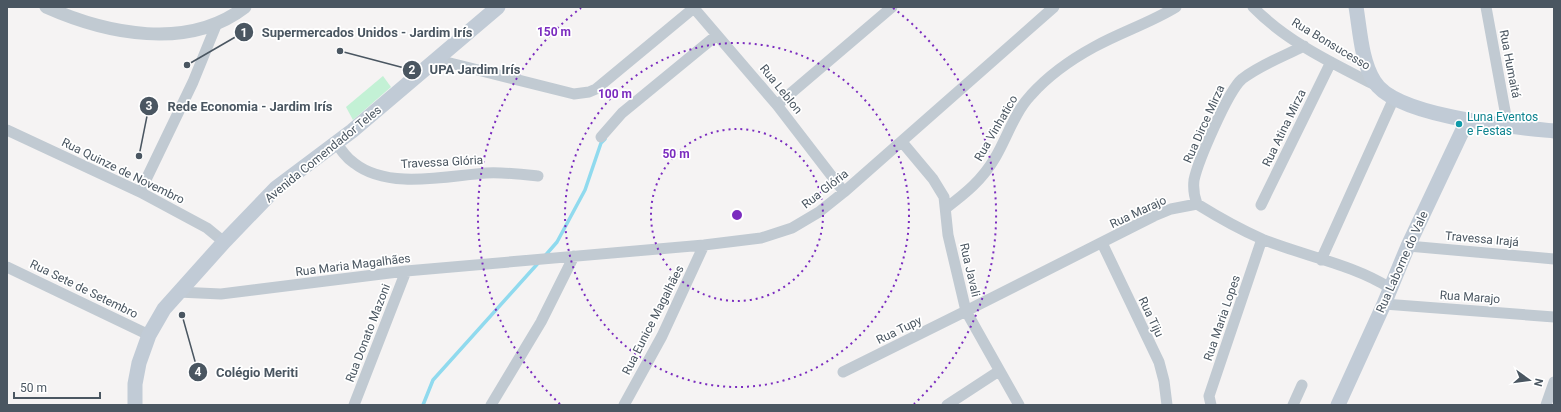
<svg xmlns="http://www.w3.org/2000/svg" width="1561" height="412" viewBox="0 0 1561 412" font-family="Roboto,sans-serif">
<rect width="100%" height="100%" fill="#f5f3f3"/>
<!-- green -->
<path fill="#c3f1d5" d="M383,76L391,87L353,120L346,107Z"/>
<g fill="none" stroke-linecap="round" stroke-linejoin="round">
<!-- stream -->
<path stroke="#90daee" stroke-width="3.5" d="M544,257L557,242L585,190L601,143L605,139
M423,405L433,380L540,261"/>
<!-- minor -->
<path stroke="#c1cad2" stroke-width="11" d="M693,7L777,105L844,192
M1253,7C1287,42 1334,64 1377,86
M1486,7L1508,127
M438,60L574,94L589,92L596,89L695,7
M777,105L892,7
M7,130L140,192L207,228L224,242
M601,137L622,113L717,35
M336,142C341,150 346,158 354,163C388,190 446,176 486,173C503,172 520,174 538,176
M902,142L933,179L944,197L948,235L966,311L1019,405
M140,192L193,82L217,23
M1197,204C1194,196 1193,189 1194,180C1198,161 1228,91 1242,79C1260,65 1284,56 1304,46
M1261,205L1331,62
M946,208C966,193 982,180 995,158C1007,138 1014,113 1031,95C1048,76 1072,59 1094,47C1121,32 1150,23 1176,7
M1102,243L1159,362L1164,381L1167,405
M1408,246L1554,259
M1321,260L1394,98
M7,267L149,335
M178,292L221,294L406,271L704,245L761,238L792,228L819,212L844,192L1054,7
M1384,304L1554,317
M843,372L966,311L1154,216L1171,209L1197,204C1218,217 1239,229 1262,239C1304,256 1352,264 1390,288
M354,405L406,271
M491,405L541,322L574,256
M624,405L662,336L704,245
M947,405L999,371
M1211,405L1209,396L1262,239
M1293,405L1302,385
M1546,405L1554,382"/>
<!-- tertiary -->
<path stroke="#c1cad2" stroke-width="13" d="M46,7C107,34 188,51 245,7"/>
<!-- secondary -->
<path stroke="#c1cbd6" stroke-width="15" d="M1356,7C1360,30 1361,60 1374,81C1395,117 1514,127 1554,131
M135,405V384L139,363L149,335L164,309L224,242L276,188L352,131L498,7
M1338,405L1384,304L1408,246L1467,121"/>
</g>
<!-- distance rings -->
<g fill="none" stroke="#7b2cbf" stroke-width="2" stroke-dasharray="2 4">
<circle cx="737" cy="215" r="86"/>
<circle cx="737" cy="215" r="172"/>
<path d="M560 404A259 259 0 0 1 581 8M893 8A259 259 0 0 1 914 404"/>
</g>
<!-- markers -->
<circle fill="#0f9aa8" stroke="#fff" stroke-width="1.5" cx="1459" cy="124" r="4"/>
<g text-anchor="middle" dominant-baseline="central" stroke-width="3.5" stroke-linejoin="round" paint-order="stroke">
<!-- street labels -->
<g font-size="12" fill="#4a5661" stroke="#fff">
<text transform="translate(1331 44) rotate(31)">Rua Bonsucesso</text>
<text transform="translate(1510 64) rotate(79)">Rua Humaitá</text>
<text transform="translate(781 89) rotate(51)">Rua Leblon</text>
<text transform="translate(1204 124) rotate(-66)">Rua Dirce Mirza</text>
<text transform="translate(996 128) rotate(-60)">Rua Vinhatico</text>
<text transform="translate(1284 128) rotate(-64)">Rua Atina Mirza</text>
<text transform="translate(323 154) rotate(-39)">Avenida Comendador Teles</text>
<text transform="translate(442 162) rotate(-3)">Travessa Glória</text>
<text transform="translate(123 171) rotate(26)">Rua Quinze de Novembro</text>
<text transform="translate(825 189) rotate(-38)">Rua Glória</text>
<text transform="translate(1138 212) rotate(-25)">Rua Marajo</text>
<text transform="translate(1482 239) rotate(5)">Travessa Irajá</text>
<text transform="translate(1402 262) rotate(-66)">Rua Laborne do Vale</text>
<text transform="translate(353 265) rotate(-7)">Rua Maria Magalhães</text>
<text transform="translate(970 270) rotate(77)">Rua Javali</text>
<text transform="translate(84 289) rotate(26)">Rua Sete de Setembro</text>
<text transform="translate(1470 297) rotate(4)">Rua Marajo</text>
<text transform="translate(1151 317) rotate(65)">Rua Tiju</text>
<text transform="translate(1222 318) rotate(-71)">Rua Maria Lopes</text>
<text transform="translate(653 320) rotate(-63)">Rua Eunice Magalhães</text>
<text transform="translate(899 330) rotate(-26)">Rua Tupy</text>
<text transform="translate(368 333) rotate(-69)">Rua Donato Mazoni</text>
</g>
<!-- culture labels -->
<g font-size="12" fill="#0d838f" stroke="#fff" text-anchor="start">
<text x="1467" y="117">Luna Eventos<tspan x="1467" dy="14">e Festas</tspan></text>
</g>
</g>
<circle cx="737" cy="215" r="6" fill="#7b2cbf" stroke="#fff" stroke-width="2"/>
<g font-size="12" text-anchor="middle" font-weight="bold" fill="#7b2cbf" stroke="#fff" stroke-width="3.5" stroke-linejoin="round" paint-order="stroke">
<text x="554" y="36">150 m</text>
<text x="615" y="98">100 m</text>
<text x="676" y="158">50 m</text>
</g>
<!-- callouts -->
<path fill="none" stroke="#4a5661" stroke-width="1.5" d="M187 65L244 32M340 51L412 70M139 156L149 106M182 315L198 372"/>
<g fill="#4a5661" stroke="#fff" stroke-width="1.5">
<circle cx="187" cy="65" r="4"/>
<circle cx="340" cy="51" r="4"/>
<circle cx="139" cy="156" r="4"/>
<circle cx="182" cy="315" r="4"/>
<circle cx="244" cy="32" r="10"/>
<circle cx="412" cy="70" r="10"/>
<circle cx="149" cy="106" r="10"/>
<circle cx="198" cy="372" r="10"/>
</g>
<g font-size="12" text-anchor="middle" font-weight="bold" fill="#fff">
<text x="244" y="37">1</text>
<text x="412" y="74">2</text>
<text x="149" y="110">3</text>
<text x="198" y="376">4</text>
</g>
<g font-size="13" text-anchor="middle" font-weight="bold" fill="#4a5661" stroke="#fff" stroke-width="3.5" stroke-linejoin="round" paint-order="stroke">
<text x="367" y="37">Supermercados Unidos - Jardim Irís</text>
<text x="475" y="74">UPA Jardim Irís</text>
<text x="250" y="111">Rede Economia - Jardim Irís</text>
<text x="257" y="377">Colégio Meriti</text>
</g>
<!-- border -->
<rect width="1561" height="412" fill="none" stroke="#4a5661" stroke-width="16"/>
<!-- north arrow -->
<g transform="translate(1529 380) rotate(104)" stroke="#ffffff" stroke-width="3" paint-order="stroke">
<path d="M0-3L7 15L0 10L-7 15Z" fill="#4a5661"/>
<text y="-6" font-size="11" font-weight="bold" text-anchor="middle" fill="#4a5661">N</text>
</g>
<!-- scale -->
<path d="M14 392v6h86v-6" fill="none" stroke="#4a5661" stroke-width="2"/>
<text x="20" y="392" font-size="12" fill="#4a5661" stroke="#ffffff" stroke-width="3" paint-order="stroke">50 m</text>
</svg>
